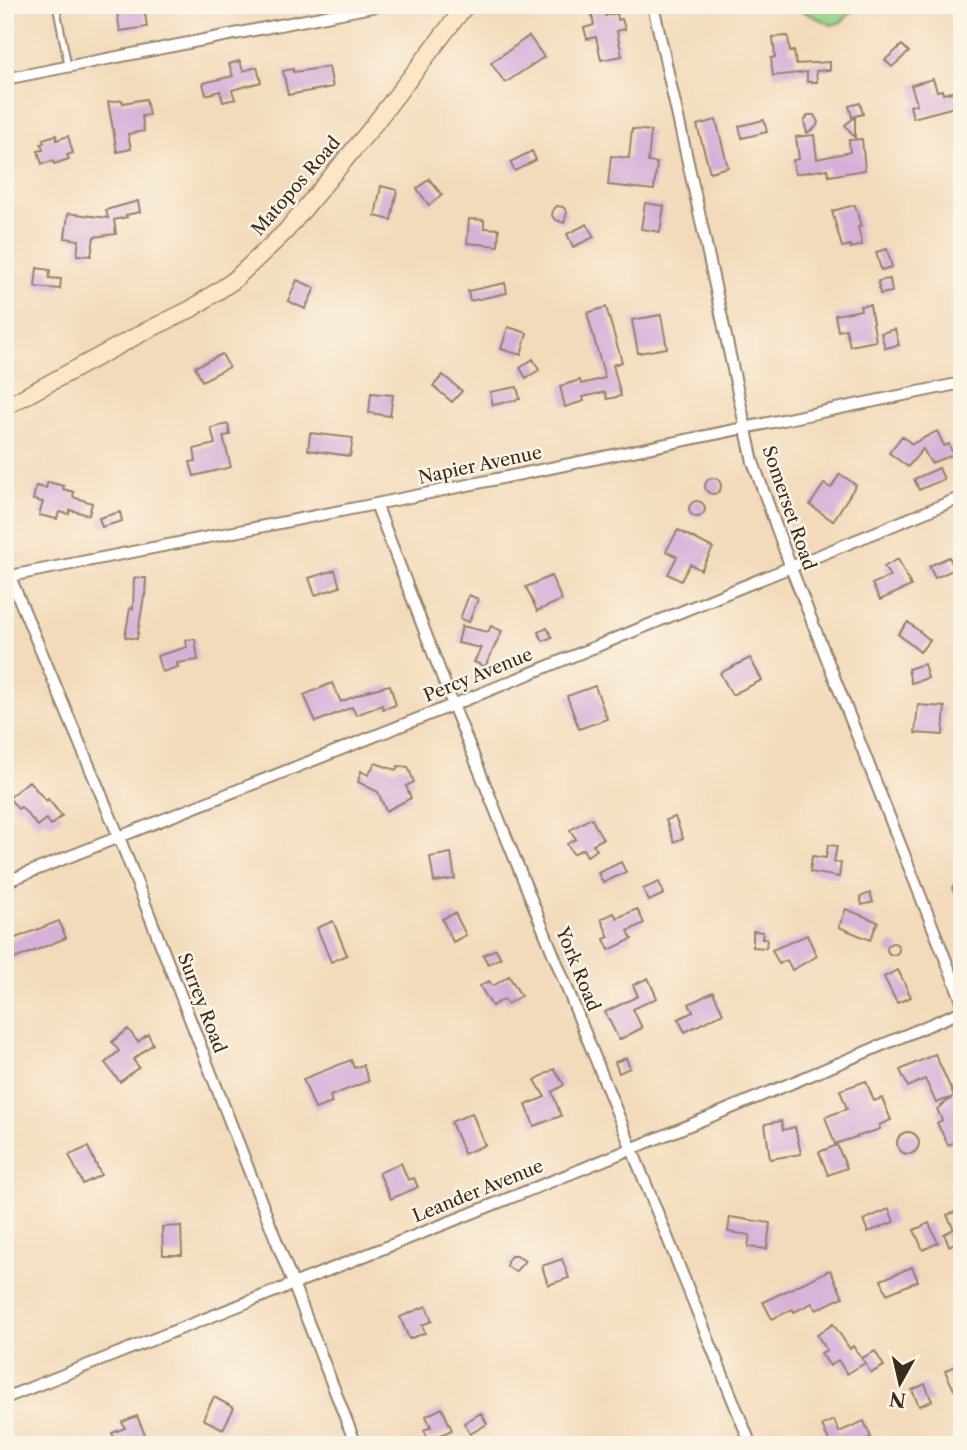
<svg xmlns="http://www.w3.org/2000/svg" width="967" height="1450" viewBox="0 0 967 1450" font-family="'Libre Caslon Text',serif">
<rect width="100%" height="100%" fill="#fcf5e5"/>
<filter id="ink" filterUnits="userSpaceOnUse"><feTurbulence type="fractalNoise" baseFrequency=".0143" numOctaves="2"/><feDisplacementMap in="SourceGraphic" scale="14" xChannelSelector="R" yChannelSelector="G"/><feConvolveMatrix kernelMatrix="1 2 1 2 8 2 1 2 1" color-interpolation-filters="sRGB"/></filter>
<filter id="wash" filterUnits="userSpaceOnUse"><feTurbulence type="fractalNoise" baseFrequency=".00686" numOctaves="4" result="noise"/><feDisplacementMap in="SourceGraphic" scale="28" xChannelSelector="R" yChannelSelector="G"/><feGaussianBlur stdDeviation="1.57" result="paint"/><feColorMatrix in="noise" values="0 0 0 0 0 0 0 0 0 0 0 0 0 0 0 0 0 1.4 0 .05"/><feComposite in="paint" operator="in"/></filter>
<g filter="url(#wash)">
<rect width="100%" height="100%" fill="#f2daba"/>
<!-- grass -->
<path fill="#98d489" stroke="#6a7f54" stroke-width="2" d="M789,5H859L841,22L832,25Z"/>
<g id="blocks">
<!-- building -->
<path fill="#d7b0d9" d="M144,7L147,27L120,31L117,12Z
M604,8L605,16L617,13L618,20L622,19L625,29L617,31L622,56L601,60L596,37L587,39L584,28L594,25L591,11Z
M529,36L544,57L505,83L491,63Z
M788,36L790,52L794,51L796,64L830,62V70L816,71L817,82H807V72L773,76L771,58L775,57L773,37Z
M902,45L909,52L892,67L885,60Z
M240,61L243,71L257,67L261,82L232,90L235,99L223,102L220,91L206,95L203,83L233,76L229,64Z
M329,67L333,87L288,95L283,71L293,69V72Z
M933,79L937,91L942,90L943,94L962,90V105L913,118L910,106L917,104L911,85Z
M146,99L149,115L142,116L144,131L128,134L131,149L117,152L108,102L122,100L123,103Z
M860,103L863,114L852,117L849,106Z
M808,115H814L818,122L816,127L807,133L804,122Z
M855,117V138L845,125Z
M716,120L728,167L710,172L697,125Z
M764,120L767,132L742,138L739,126Z
M632,129L651,131L648,162L657,163L654,190L608,185L611,156L629,158Z
M56,135L57,140L68,136L73,153L67,155L69,159L54,164L53,161L42,164L38,151L43,150L41,144L44,143L43,139Z
M814,135L817,159L850,152L849,140L862,139L865,170L829,176L827,169L795,174L793,160L799,159L796,137Z
M532,151L536,160L515,171L510,162Z
M429,179L442,195L429,205L417,189Z
M381,186L397,190L391,220L375,216Z
M138,201L140,212L126,215L127,217L114,220L116,234L94,237L91,256L77,255L79,240L65,238L68,213L108,218L106,210Z
M645,203L664,206L660,232L641,229Z
M855,205L861,226L858,227L862,245L851,248V245L842,247L832,211Z
M557,206L563,207L567,212L564,223L556,220L552,216L553,210Z
M469,219L484,220V228L499,229L498,246L467,243Z
M587,224L594,237L573,247L567,234Z
M887,249L892,267L881,270L876,252Z
M37,268L50,270L49,278L61,279L60,289L35,287Z
M890,279L892,292L880,294L878,281Z
M297,280L315,288L305,309L288,301Z
M505,283L507,293L470,301L468,291Z
M870,305L876,341L850,346L846,329L838,331L835,315L861,310L860,306Z
M606,307L622,362L613,365L621,396L607,399L605,392L583,397L584,401L565,407L560,386L580,380L581,384L605,378L587,313Z
M661,315L667,348L638,353L632,320Z
M508,327L527,333L521,355L501,349Z
M895,329L899,345L885,348L881,333Z
M222,354L229,367L202,381L195,367Z
M533,359L539,370L526,378L520,368Z
M443,375L462,391L452,402L433,386Z
M517,387L520,399L493,405L490,392Z
M371,393L393,395L390,416L369,413Z
M228,424L230,435L223,436L231,467L194,476L190,462L196,461L194,449L215,444L211,428Z
M937,431L944,446L949,444L953,455L931,463L923,449L908,467L889,453L902,436L912,444Z
M310,433L353,438L350,456L308,450Z
M939,468L944,479L919,490L914,479Z
M840,474L856,485L833,521L810,505L824,484L831,488Z
M705 486a8 8 0 1 1 16 0a8 8 0 1 1-16 0Z
M48,482L64,486L63,489L74,492L73,497L92,503L89,515L70,510L69,514L59,512L57,519L39,515L43,502L33,500L36,486L46,488Z
M689 509a8 8 0 1 1 16 0a8 8 0 1 1-16 0Z
M120,512L122,521L102,527L99,518Z
M678,530L713,548L701,570L690,564L681,581L668,574L677,557L666,551Z
M949,557L955,569L935,578L929,566Z
M898,559L911,586L880,600L872,584L890,576L884,567Z
M335,570L340,587L315,595L309,578Z
M551,576L562,600L537,611L526,587Z
M134,578H146L145,596H144L137,639L125,637L130,608L133,609Z
M469,595L478,599L469,622L460,619Z
M908,622L930,640L920,652L898,634Z
M462,626L488,632L491,626L502,631L485,667L474,662L481,648L458,643Z
M547,628L552,637L543,641L538,632Z
M195,639L198,660L177,663L178,667L162,672L157,656L187,647L186,640Z
M750,658L762,680L732,695L720,673Z
M924,664L928,678L911,683L908,669Z
M332,683L341,702L370,690L390,685L396,705L383,709L382,705L356,715L352,707L316,722L304,695Z
M595,686L607,719L579,729L567,696Z
M918,705L945,707L943,735L915,733Z
M375,763L396,770L398,766L408,767L414,782L406,786L411,798L386,811L378,792L358,782L361,771L368,775Z
M29,781L46,801L48,799L62,816L51,825L46,819L38,826L21,807L18,809L9,798Z
M675,817L683,838L674,842L666,820Z
M591,818L603,839L593,844L597,850L587,856L583,849L573,854L567,844L576,839L570,830Z
M828,845L837,846L834,862L841,863L839,877L810,872L812,856L826,858Z
M451,853L455,879L434,882L430,857Z
M621,862L626,872L603,883L598,873Z
M962,876V907L952,888Z
M659,882L664,894L649,901L643,889Z
M870,893L873,902L862,905L860,897Z
M637,909L644,923L628,931L632,939L609,950L604,939L609,937L601,919L614,913L617,918Z
M846,909L878,922L870,940L839,927Z
M455,913L466,935L453,942L442,919Z
M59,921L66,938L12,960L5,942Z
M333,921L347,955L331,962L317,928Z
M753,931L763,932L762,939H767L766,948L753,947Z
M807,935L817,956L792,970L787,960L779,964L772,950Z
M887 949a6 6 0 1 1 12 0a6 6 0 1 1-12 0Z
M496,949L501,958L488,964L483,955Z
M898,970L911,997L897,1003L884,977Z
M509,976L521,996L507,1004L504,999L492,1006L480,986L489,981L493,986Z
M648,978L657,998L633,1009L642,1028L619,1040L605,1012L638,996L633,985Z
M713,992L723,1013L685,1032L678,1019L693,1012L689,1004Z
M128,1029L138,1042L148,1034L153,1044L133,1060L139,1067L120,1082L105,1063L119,1051L112,1042Z
M935,1054L962,1113V1139L948,1145L937,1123L942,1120L937,1109L953,1097L936,1103L925,1079L908,1087L900,1070Z
M626,1058L630,1068L619,1073L615,1062Z
M351,1060L354,1068L363,1065L369,1081L330,1096L332,1103L315,1109L303,1079Z
M554,1069L564,1085L552,1092L561,1116L534,1126L526,1105L545,1097L535,1080Z
M866,1081L874,1101L882,1098L891,1120L879,1125L880,1129L835,1144L825,1117L847,1109L840,1090Z
M472,1113L485,1145L464,1154L451,1122Z
M781,1121L783,1130L795,1127L801,1154L770,1159L765,1124Z
M897 1143a11 11 0 1 1 22 0a11 11 0 1 1-22 0Z
M837,1145L847,1168L828,1175L819,1152Z
M88,1147L101,1175L83,1184L69,1155Z
M401,1163L408,1180L414,1178L418,1187L391,1199L379,1173Z
M889,1209L894,1222L868,1232L863,1220Z
M962,1209V1246L959,1241L949,1246L944,1234L954,1229L947,1215Z
M730,1217L770,1223L767,1249L748,1247L750,1235L728,1232Z
M929,1223L938,1243L923,1250L914,1230Z
M181,1226L182,1255H163L162,1227Z
M511,1256H517L525,1261L515,1272L507,1266V1261Z
M562,1259L569,1278L548,1285L542,1266Z
M912,1267L918,1281L887,1294L881,1280Z
M830,1270L843,1297L816,1310L812,1303L794,1312L793,1309L772,1319L763,1302Z
M426,1306L432,1321L422,1325L425,1333L409,1339L400,1317Z
M833,1324L850,1349L853,1346L865,1363L847,1374L838,1360L830,1366L821,1353L827,1350L817,1335Z
M875,1351L884,1366L871,1373L862,1358Z
M962,1363V1386L954,1390L945,1371Z
M925,1384L932,1401L919,1406L912,1390Z
M214,1397L234,1408L223,1429L203,1419Z
M442,1408L452,1430L429,1440L424,1430L431,1427L426,1416Z
M481,1413L487,1424L470,1434L464,1423Z
M137,1416L146,1437L127,1445H117L112,1433L125,1428L122,1422Z
M834,1420L839,1432L864,1421L871,1437L855,1445H831L822,1425Z"/>
</g>
</g>
<g filter="url(#ink)">
<use href="#blocks" fill-opacity="0" stroke="#96826c" stroke-width="2"/>
<g fill="none" stroke-linecap="round" stroke-linejoin="round">
<!-- lane casing -->
<g stroke="#96826c" stroke-width="9">
<path id="lane" d="M56,5L68,66"/>
</g>
<!-- street casing -->
<g stroke="#96826c" stroke-width="14">
<path id="street" d="M653,5L701,221L753,462L791,568L962,1001
M5,79L382,5
M376,504L453,705L751,1445
M5,577L376,504L962,383
M10,577L119,837L356,1445
M5,882L453,705L962,497
M5,1398C325,1271 646,1147 962,1011"/>
</g>
<!-- secondary casing -->
<g stroke="#96826c" stroke-width="19">
<path id="secondary" d="M5,407L142,333L191,309L233,281L285,232L369,131L466,5"/>
</g>
<!-- lane -->
<use href="#lane" stroke="#fff" stroke-width="5"/>
<!-- street -->
<use href="#street" stroke="#fff" stroke-width="10"/>
<!-- secondary -->
<use href="#secondary" stroke="#fee5c5" stroke-width="16"/>
</g>
</g>
<g text-anchor="middle" dominant-baseline="central" stroke-width="5" stroke-linejoin="round" paint-order="stroke">
<!-- street labels -->
<g font-size="18" fill="#3b2a1e" stroke="#fcf5e5">
<text transform="translate(296 186) rotate(-49)">Matopos Road</text>
<text transform="translate(480 465) rotate(-12)">Napier Avenue</text>
<text transform="translate(789 508) rotate(71)">Somerset Road</text>
<text transform="translate(478 675) rotate(-22)">Percy Avenue</text>
<text transform="translate(578 969) rotate(68)">York Road</text>
<text transform="translate(202 1003) rotate(69)">Surrey Road</text>
<text transform="translate(478 1191) rotate(-22)">Leander Avenue</text>
</g>
</g>
<!-- margin -->
<rect width="967" height="1450" fill="none" stroke="#fcf5e5" stroke-width="28"/>
<!-- north arrow -->
<g transform="translate(900 1383) rotate(188)" stroke="#fcf5e5" stroke-width="5" paint-order="stroke">
<path d="M0-5L12 26L0 18L-12 26Z" fill="#3b2a1e"/>
<text y="-10" font-size="19" font-weight="bold" text-anchor="middle" fill="#3b2a1e">N</text>
</g>
</svg>
